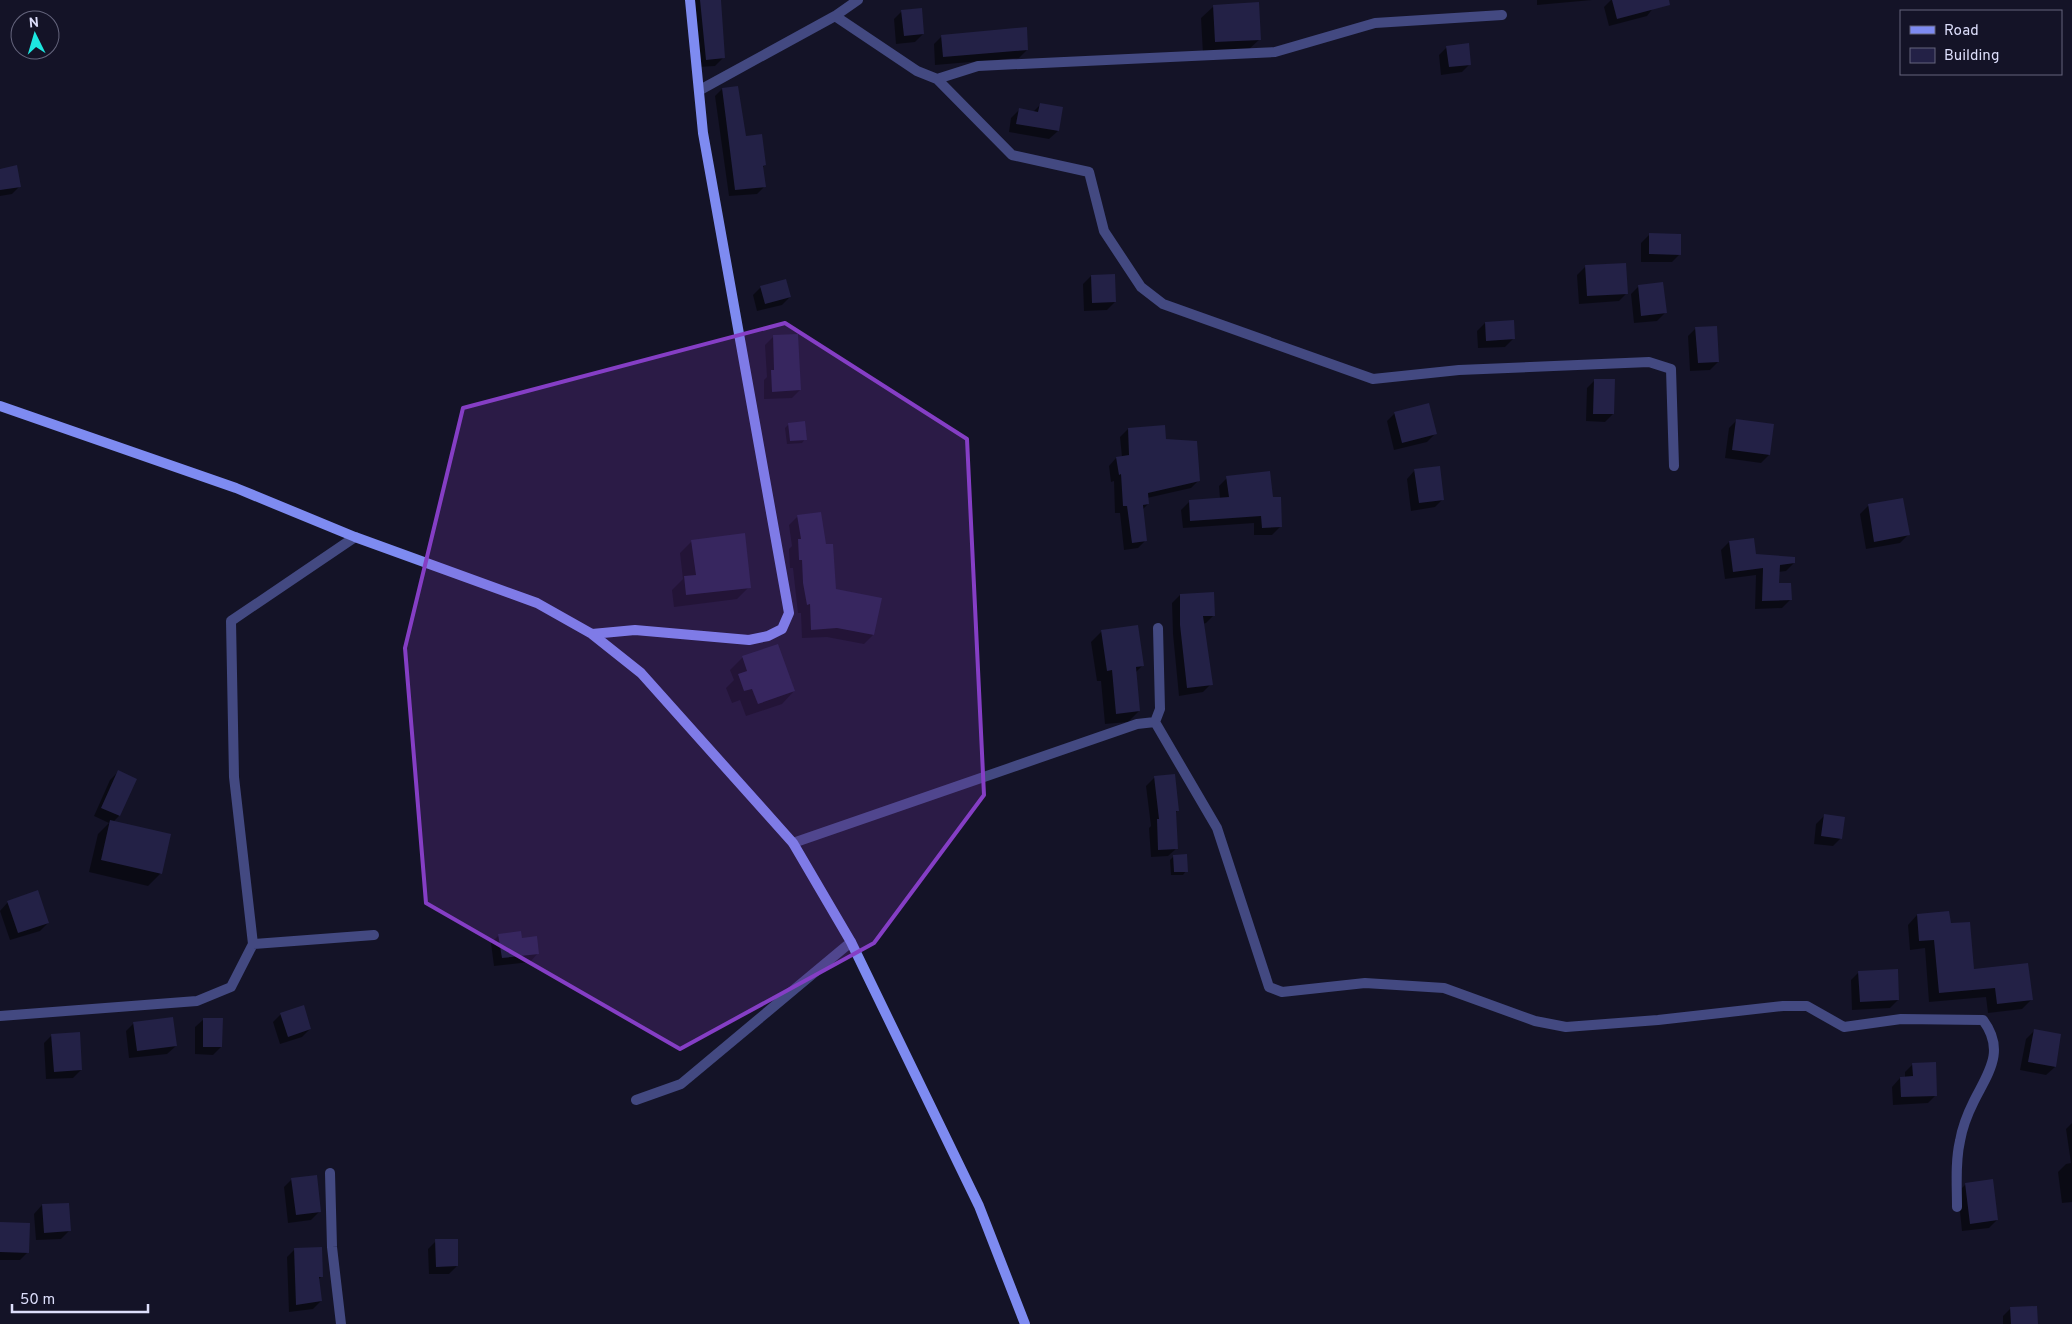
<svg xmlns="http://www.w3.org/2000/svg" width="2072" height="1324" viewBox="0 0 2072 1324" font-family="Overpass,sans-serif">
<rect width="100%" height="100%" fill="#141327"/>
<!-- shadow -->
<path fill="#0007" d="M695,0H717L723,58L715,66L698,67Z
M1537,0H1592L1537,5Z
M1611,0H1669L1654,7L1647,16L1609,26L1604,7Z
M1214,6L1260,39L1247,51L1203,54L1201,18Z
M902,11L923,34L915,42L896,44L894,19Z
M942,36L1027,50L1019,58L935,65L934,44Z
M1447,47L1470,64L1462,72L1441,75L1439,55Z
M722,89L745,138L765,165L762,168L764,187L757,194L729,196L715,96Z
M1040,105L1058,131L1049,139L1009,132L1011,118L1019,110L1033,112Z
M0,170L20,186L12,194L0,196Z
M1649,235L1680,254L1672,262H1641V243Z
M1585,267L1627,293L1619,301L1579,304L1577,275Z
M1091,276L1115,302L1107,310L1084,311L1083,284Z
M1639,286L1665,313L1657,321L1634,323L1631,294Z
M761,287L790,297L782,305L757,311L753,295Z
M1485,323L1513,339L1505,347L1478,348L1477,331Z
M1696,328L1718,362L1710,370L1690,371L1688,336Z
M773,337L800,390L792,398L764,399V380L767,377L765,345Z
M1595,380L1613,414L1605,422L1586,421L1587,388Z
M1395,413L1435,434L1427,442L1394,450L1387,421Z
M1737,420L1769,455L1761,463L1725,458L1729,428Z
M789,424L805,439L802,443L787,444L785,428Z
M1128,429L1164,440L1198,481L1191,488L1147,498L1148,504L1142,510L1145,541L1138,548L1124,550L1120,513H1115L1114,481L1111,482L1109,466L1116,458L1122,457L1120,437Z
M1415,470L1443,499L1435,507L1411,511L1407,479Z
M1227,478L1272,498L1280,527L1272,535H1254V523L1183,528L1181,510L1189,502L1220,499L1219,486Z
M1902,500L1908,535L1900,543L1866,549L1860,514L1868,506Z
M798,516L834,590L873,635L864,644L827,637L802,638L801,613H798L793,568H790L789,549L792,546L789,525Z
M1753,539L1755,555L1794,563L1786,571L1778,572L1777,585L1790,600L1782,608L1755,609L1756,575L1725,579L1721,550L1729,542Z
M692,541L749,587L737,599L674,607L672,590L683,579L680,553Z
M1180,595L1214,615L1206,623L1202,624L1211,684L1203,692L1179,696L1173,634L1172,603Z
M1102,631L1143,665L1135,673L1139,711L1128,722L1105,724L1101,681H1097L1091,642Z
M743,657L794,691L782,704L746,716L740,700L732,703L726,688L734,680L730,670Z
M118,772L135,780L119,816L113,822L170,835L160,874L148,886L89,872L98,834L109,823L94,816L110,780Z
M1174,775L1178,810L1174,814L1177,848L1168,856L1151,857L1149,828L1151,826L1146,786L1154,778Z
M1824,816L1841,838L1833,846L1814,844L1816,824Z
M1174,856L1186,871L1183,875H1171L1170,860Z
M8,902L48,923L40,931L10,940L0,911Z
M1917,915L1949,924L1973,971L2032,999L2022,1009L1988,1013L1986,997L1929,1002L1925,948L1910,950L1908,925Z
M499,935L521,939L538,953L530,962L494,966L491,943Z
M1859,972L1898,1000L1890,1008L1852,1010L1851,980Z
M281,1014L310,1029L302,1037L280,1044L273,1022Z
M204,1019L221,1047L213,1055L195,1054V1027Z
M134,1023L176,1046L167,1054L129,1058L126,1031Z
M2034,1031L2055,1067L2046,1075L2020,1070L2026,1039Z
M52,1035L81,1070L73,1078L46,1079L44,1043Z
M1913,1064L1936,1095L1928,1103L1893,1105L1892,1087L1900,1078H1905V1072Z
M2072,1123V1202L2062,1203L2058,1172L2066,1164L2071,1163L2066,1129Z
M292,1179L319,1212L311,1220L288,1223L284,1187Z
M1966,1184L1997,1220L1989,1228L1962,1231L1958,1192Z
M42,1205L69,1231L61,1239L36,1240L34,1214Z
M0,1225L28,1252L20,1260H0Z
M436,1241L457,1266L449,1274H429L428,1249Z
M295,1249L322,1276L318,1280L321,1301L313,1309L289,1312L287,1257Z
M2011,1308L2037,1324H2003V1316Z"/>
<!-- building -->
<path fill="#232146" d="M700,0H721L725,58L706,60Z
M1612,0H1669L1670,5L1617,19Z
M1259,2L1261,40L1215,42L1213,5Z
M922,8L924,34L904,36L901,10Z
M1027,27L1028,50L943,57L941,35Z
M1469,43L1471,65L1449,67L1446,46Z
M738,86L746,136L762,134L766,165L763,166L766,187L735,190L722,88Z
M1040,103L1063,107L1059,131L1016,124L1019,108L1038,112Z
M17,165L21,187L0,190V169Z
M1649,233L1681,234V255L1649,254Z
M1626,263L1628,294L1587,296L1585,265Z
M1115,274L1116,302L1092,303L1091,275Z
M786,279L791,297L765,304L760,286Z
M1663,282L1667,313L1641,316L1638,285Z
M1514,320L1515,339L1486,341L1485,322Z
M1717,326L1719,362L1698,363L1695,327Z
M798,334L801,390L772,392L771,370H774L773,335Z
M1594,379H1615L1614,414H1593Z
M1429,403L1437,434L1402,443L1394,412Z
M1736,419L1774,424L1770,455L1732,450Z
M805,421L807,440L790,441L788,423Z
M1165,425L1166,439L1197,441L1200,481L1148,493L1149,504L1143,505L1147,541L1132,543L1127,506H1123L1121,474L1119,475L1116,457L1129,455L1128,428Z
M1440,466L1444,500L1419,503L1414,469Z
M1270,471L1273,497H1281L1282,527L1262,528L1261,516L1190,521L1189,500L1229,497L1226,476Z
M1903,498L1910,535L1874,542L1868,504Z
M821,512L826,544H833L836,589L882,598L874,635L837,628L811,630L810,604L807,605L803,583L802,560H799L798,539H801L797,515Z
M745,533L751,588L686,595L684,576L696,575L691,540Z
M1754,538L1756,554L1795,557V563L1780,565L1779,583H1791L1792,600L1762,601L1763,568L1733,572L1729,541Z
M1214,592L1215,616H1203L1213,685L1187,688L1180,625V594Z
M1138,625L1144,666L1136,667L1140,711L1116,714L1112,670L1107,671L1101,630Z
M778,644L795,691L758,704L752,689L744,691L738,674L747,671L742,656Z
M118,770L137,779L120,816L101,808Z
M1175,774L1179,811H1176L1178,849L1158,850L1157,819H1159L1154,776Z
M1824,814L1845,817L1842,839L1821,836Z
M110,820L171,834L162,874L101,860Z
M1187,854L1188,872H1174L1173,855Z
M38,890L49,923L18,933L7,901Z
M1949,911L1951,923L1970,922L1974,969L2028,963L2033,1000L1997,1004L1995,988L1939,993L1934,940L1919,941L1917,914Z
M521,931L522,938L537,936L539,954L502,958L498,934Z
M1898,969L1899,1000L1860,1002L1858,971Z
M304,1005L311,1029L288,1037L280,1013Z
M173,1017L177,1046L137,1051L133,1022Z
M203,1018H223L222,1047H203Z
M2034,1029L2061,1034L2056,1067L2028,1062Z
M80,1032L82,1070L54,1072L51,1034Z
M1936,1062L1937,1096L1901,1097L1900,1077L1913,1076L1912,1063Z
M317,1175L321,1212L296,1215L291,1178Z
M1993,1179L1998,1220L1970,1224L1965,1183Z
M69,1203L71,1231L44,1233L42,1204Z
M0,1222L30,1223L29,1253L0,1252Z
M435,1239H458V1266L436,1267Z
M322,1247L323,1277H319L322,1301L296,1305L294,1248Z
M2037,1306L2038,1324H2011L2010,1307Z"/>
<g fill="none" stroke-linecap="round" stroke-linejoin="round">
<!-- street -->
<path stroke="#434981" stroke-width="10" d="M835,16L917,71L937,79L1012,155L1089,172L1104,231L1141,287L1163,304L1373,379L1459,370L1649,362L1671,369L1674,466
M937,79L978,66L1275,52L1375,23L1502,15
M700,90L835,16L858,0
M1155,722L1217,828L1269,987L1282,992L1365,983L1444,988L1535,1021L1566,1027L1658,1020L1783,1006H1807L1844,1027L1901,1019L1983,1020C2006,1051 1988,1073 1974,1101C1968,1113 1962,1129 1960,1141C1955,1162 1957,1186 1957,1207
M1155,722L1160,709L1158,628
M793,843L1137,724L1155,722
M253,944L374,935
M0,1016L197,1001L231,987L253,944L234,777L231,621L355,537
M636,1100L681,1084L851,942
M330,1173L332,1247L341,1324"/>
<!-- secondary -->
<path stroke="#7e8bf1" stroke-width="10" d="M0,406L236,488L355,537L537,603L592,634L641,673L793,843L851,942L979,1206L1025,1324
M592,634L635,630L749,640L768,636L782,629L789,613L703,133L690,0"/>
</g>
<!-- marked area -->
<path fill="#853ec5" fill-opacity="0.2" stroke="#853ec5" stroke-width="4" stroke-linejoin="round" d="M785,323L967,439L984,795L874,943L680,1049L426,903L405,648L463,408Z"/>
<!-- legend -->
<rect x="1900" y="10" width="162" height="65" fill="#141327" stroke="#64647c"/>
<rect x="1910" y="26" width="25" height="8" fill="#7e8bf1" stroke="#64647c"/>
<text x="1944" y="35" font-size="15" fill="#dddefb">Road</text>
<rect x="1910" y="48" width="25" height="15" fill="#232146" stroke="#64647c"/>
<text x="1944" y="60" font-size="15" fill="#dddefb">Building</text>
<!-- north arrow -->
<g transform="translate(35 35) rotate(355)"><circle r="24" fill="#141327" stroke="#64647c"/>
<path d="M0-4L9 19L0 12L-9 19Z" fill="#1de7e0"/>
<text y="-8" font-size="14" font-weight="bold" text-anchor="middle" fill="#dddefb">N</text>
</g>
<!-- scale -->
<path d="M12 1304v8h136v-8" fill="none" stroke="#dddefb" stroke-width="2.5"/>
<text x="20" y="1304" font-size="15" fill="#dddefb" stroke="#141327" stroke-width="4" paint-order="stroke">50 m</text>
</svg>
